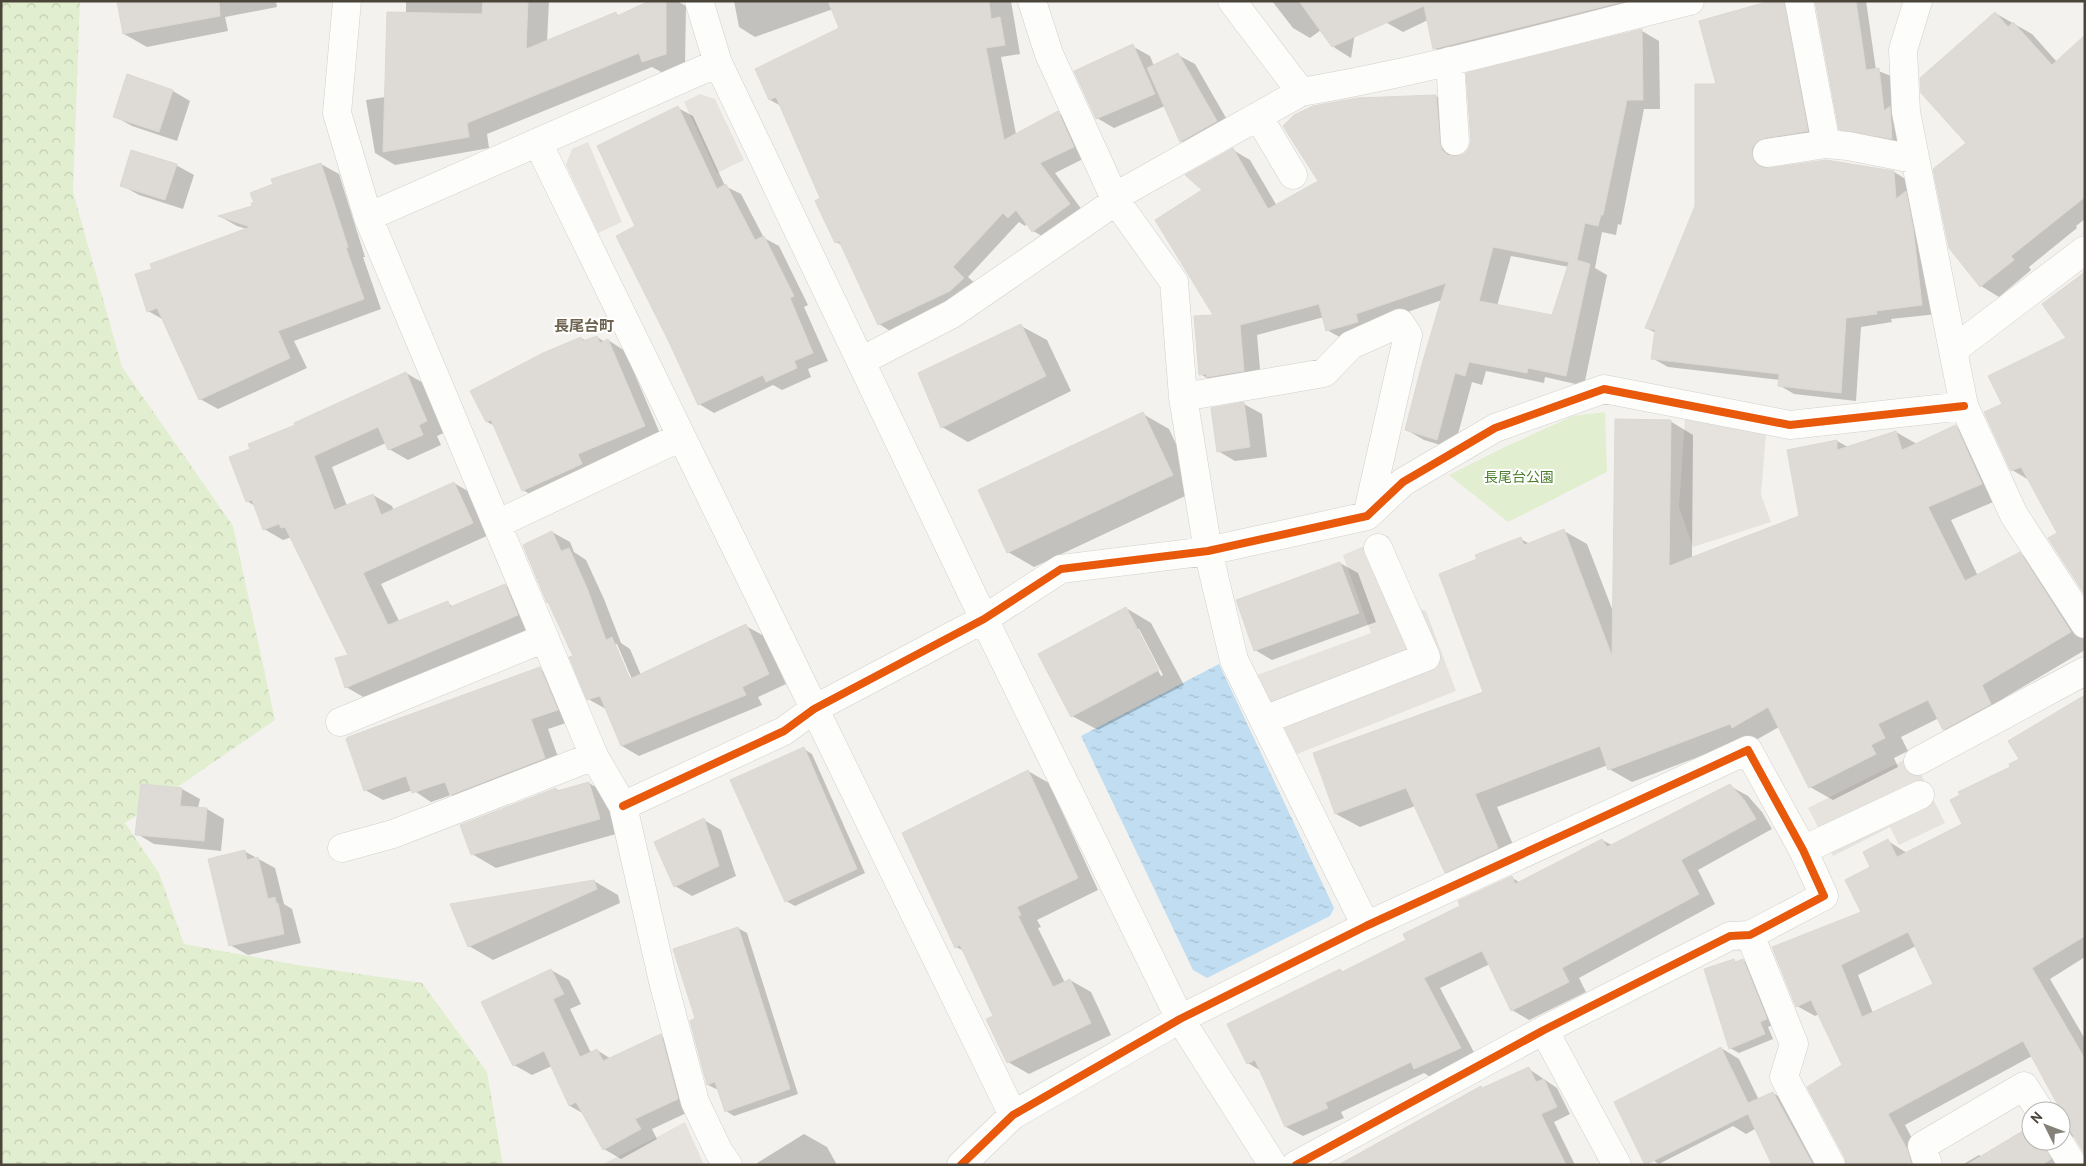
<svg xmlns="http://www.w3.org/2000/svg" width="2086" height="1166" viewBox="0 0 2086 1166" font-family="Overpass,'Noto Sans JP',sans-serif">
<defs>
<pattern id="forest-crowns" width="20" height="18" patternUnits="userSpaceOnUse" patternTransform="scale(1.25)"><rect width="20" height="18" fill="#e1eecf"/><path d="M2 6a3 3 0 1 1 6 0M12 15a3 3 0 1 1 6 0" fill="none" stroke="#c3cdb2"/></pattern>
<pattern id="water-ripples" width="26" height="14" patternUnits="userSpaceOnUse" patternTransform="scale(1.25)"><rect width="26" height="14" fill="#c0ddf1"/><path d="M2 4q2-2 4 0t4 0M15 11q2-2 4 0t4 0" fill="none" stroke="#a6bfcf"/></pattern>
</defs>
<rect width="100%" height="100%" fill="#f4f2ee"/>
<!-- forest -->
<path fill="url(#forest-crowns)" d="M1,1H80L73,192L122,367L233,526L275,720L125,823L159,873L184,944L298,965L422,983L487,1072L503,1165H1Z"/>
<!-- green -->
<path fill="#e1eecf" d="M1605,412L1607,472L1508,522L1449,475L1505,447L1573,416Z"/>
<!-- parking -->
<path fill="#e6e3df" d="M700,94L715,99L744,160L717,173L684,102Z
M588,142L622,222L598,233L566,165L572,149Z
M1685,419L1766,433L1761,495L1771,522L1693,547L1679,507Z
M1388,536L1418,609L1426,611L1456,691L1297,754L1257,675L1371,633L1343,555Z
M1912,756L1945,823L1899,845L1890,827L1833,856L1808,808Z
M685,1122L704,1165H601L659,1136Z"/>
<!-- water -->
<path fill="url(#water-ripples)" d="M1219,664L1334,908L1330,916L1207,978L1193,970L1081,736Z"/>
<!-- shadow -->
<path fill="#0003" fill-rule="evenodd" d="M118,1H276L277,7L225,17L228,31L147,47L124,34Z
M406,1H549L547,42L616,14L620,16L653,1H677L686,6L685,65L663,73L652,67L487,134L489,148L395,165L375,153L366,100L385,97L406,14Z
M734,1H1011L1020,54L1001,57L1016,134L1058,113L1074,122L1089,156L1055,173L1085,214L1049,240L1033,231L1027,223L1025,226L1019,222L968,277L979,287L895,334L879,324L843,246L836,242L822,199L781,106L770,100L757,69L841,29L833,9L755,37L739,27Z
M1272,1H1360L1351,58L1335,48L1321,30L1310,38L1293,28Z
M1392,1H1657L1450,58L1434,48L1428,20L1403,32L1387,23Z
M1774,1H1789L1823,139L1767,164L1769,170L1894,172L1909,181L1937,314L1891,319L1892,322L1861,327L1856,401L1794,394L1779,385L1780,380L1668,367L1652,358L1656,333L1646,328L1696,207L1718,86Z
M1816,1H1866L1876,70L1891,76L1903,145L1852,136L1840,129Z
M1995,13L2032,34L2057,62L2085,47V219L2076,226L2077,228L2029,267L2031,270L1999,297L1981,286L1967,143Z
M1642,31L1659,41L1660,109H1644L1621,225L1618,224L1616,235L1602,232L1595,268L1607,275L1584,386L1545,377L1544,383L1486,371L1482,385L1472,382L1454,449L1424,440L1407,430L1442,300L1373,324L1345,340L1327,330L1324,317L1257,335L1261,380L1218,384L1200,374L1215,316L1204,190L1233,150L1250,160L1277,206L1320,182L1357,99L1436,96L1454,106L1458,157L1465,155ZM1511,256L1569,267L1553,316L1497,306Z
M1132,46L1150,56L1154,66L1178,55L1195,64L1233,130L1197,151L1181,141L1165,106L1114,128L1097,118Z
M128,76L173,91L190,101L177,141L132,126L114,116Z
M678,108L693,116L725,186L741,194L764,238L779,246L808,305L804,307L828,361L808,369L811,377L782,390L773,385L714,413L699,404L637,227Z
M321,164L339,174L365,257H363L381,309L294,341L307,368L218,409L200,399L164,320L148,311L153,270L247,229L237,226L221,217L253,206Z
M176,165L194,175L183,209L139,195L121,185Z
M1021,326L1047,340L1071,391L968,442L942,427Z
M597,337L605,342L608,340L625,351L661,436L540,500L523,490L495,426L487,422L581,338L587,341Z
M2068,338L2059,534L2029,480L2012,470L2003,405Z
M406,373L425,384L446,432L437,436L441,445L408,460L389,449L386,443L332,467L347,506L373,495L392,506L394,511L454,483L473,494L491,534L381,584L399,621L447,603L454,607L505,585L524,596L536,626L365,698L346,687L350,655L292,537L283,540L264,529L255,506L247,501L252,449Z
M1244,404L1262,414L1267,457L1235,461L1218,451Z
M1143,414L1169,429L1198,490L1034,567L1008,552Z
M1670,421L1693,435L1692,559L1800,517L1788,451L1837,441L1848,447L1896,432L1917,444L1956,427L1979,440L2005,497L1951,520L1978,576L2020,554L2043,567L2085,632V650L2004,698L2014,717L1967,742L1944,729L1939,718L1901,737L1908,751L1894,758L1898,767L1833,800L1810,787L1779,727L1756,740L1751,737L1632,782L1609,769L1608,765L1497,807L1520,861L1469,885L1446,872L1415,806L1360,827L1336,814L1315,754L1484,693L1479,560L1521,539L1530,544L1564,531L1587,544L1614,614Z
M552,532L570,542L574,552L586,560L604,599L621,643L630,649L641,675L746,626L764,636L786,684L758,697L762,705L639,756L622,746L606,709L588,699L574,656L551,604L548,602ZM614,644H617L634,684L631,685Z
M1340,563L1358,573L1376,622L1272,660L1255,650Z
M1126,608L1151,623L1184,685L1098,730L1072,716ZM1136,629H1139L1163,675L1161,676Z
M540,669L557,679L575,720L548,729L562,768L468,804L451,795L431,802L413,790L383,800L365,790Z
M2085,697V957L2050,979L2085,1039V1151L2075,1136L2068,1138L2065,1165H1962L1979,1155L1982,1157L2031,1128V1141H2061V1111H2059L2061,1110L2032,1056L1905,1125L1926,1165H1848L1844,1066L1819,1014L1815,1016L1797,1006L1863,912L1872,868L1888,841L1907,853L1963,825L2012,767ZM1916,946L1935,985L1873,1013L1858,975Z
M804,749L812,754L865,873L795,906L786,901Z
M1028,771L1049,783L1098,890L1037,920L1041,927L1038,928L1065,983L1070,980L1091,992L1111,1035L1029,1074L1008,1062L994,1016L964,951L956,947Z
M589,783L612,797L623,832L496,868L472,854L556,789L560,791Z
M142,785L182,789L200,799L198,808L207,809L224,819L221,851L154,844L137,834Z
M1730,786L1748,796L1762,812L1772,829L1698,870L1715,904L1579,978L1586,992L1529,1020L1512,1010L1490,964L1440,988L1477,1058L1432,1078L1424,1073L1341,1112L1344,1118L1303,1136L1286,1127L1261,1071L1248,1063L1340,970L1344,972L1407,941L1512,878L1521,883L1602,840L1612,845Z
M704,820L721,830L736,876L692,896L675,886Z
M244,851L275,868L284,904L292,909L301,943L248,955L230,945Z
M594,881L618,895L620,903L493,960L469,946L452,905Z
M738,928L747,933L798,1094L734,1116L726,1111L719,1088L716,1089L708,1085L697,1019Z
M1743,960L1751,965L1775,1024L1768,1027L1773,1039L1739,1053L1730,1048L1734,961L1737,962Z
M551,970L569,980L581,1004L570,1009L591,1053L597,1050L611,1059L661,1036L678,1046L695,1109L652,1129L657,1139L621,1159L604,1149L584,1114L570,1106L552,1066L532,1075L514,1065Z
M1721,1048L1739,1059L1759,1100L1773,1093L1791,1104L1825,1165H1773L1755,1129L1746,1134L1733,1126L1659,1164L1641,1153Z
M1529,1069L1557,1088L1570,1114L1554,1122L1575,1165H1340L1483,1089Z
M804,1134L827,1147L837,1165H758L757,1163Z"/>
<!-- building -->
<path fill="#dedbd6" stroke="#dcd9d4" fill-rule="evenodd" d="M117,1H219L220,16L123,34Z
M483,1H528L526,49L616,12L617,16L649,1H666V54L642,62L639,53L467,123L469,137L383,152L387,12L482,14Z
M828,1H989L991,19L1000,17L1005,45L986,48L1004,140L1058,111L1074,147L1040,163L1070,204L1032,232L1016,210L1008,218L1003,213L953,267L964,278L950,291L878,325L839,241L835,243L815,201L820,198L776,97L769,100L755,69L839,28Z
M1299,1H1625L1433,49L1424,6L1332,47Z
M1770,1H1784L1808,131L1765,138L1758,141L1752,148V155L1755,162L1761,167L1769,168L1826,160L1894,171L1896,199L1906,191L1913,227L1922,305L1876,311L1877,314L1846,318L1841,393L1778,386L1779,374L1651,359L1655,330L1645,328L1695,206V84H1716L1699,21Z
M1815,1H1856L1866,70L1879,68L1884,111L1890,106L1892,139L1839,130Z
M1995,12L2008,27L2013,22L2052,65L2085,35V197L2011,256L2014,260L1980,287L1949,248L1933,169L1966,143L1921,93L1920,78Z
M1642,29L1643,100H1627L1603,215H1601L1598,226L1585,223L1577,260L1590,264L1566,376L1528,368L1527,373L1469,362L1465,376L1455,373L1437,440L1405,430L1422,364L1446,283L1356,314L1358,322L1326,331L1319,304L1240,325L1244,371L1207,377L1206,374L1199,375L1194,316L1213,315L1155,220L1202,190L1185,175L1233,148L1268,209L1318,181L1283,126L1294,115L1313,106L1357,98L1436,95L1440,142L1442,150L1448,155L1456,156L1464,154L1469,148L1471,141L1466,73ZM1493,247L1569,262L1552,315L1479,301Z
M1133,44L1155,94L1096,119L1074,71Z
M1178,53L1217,121L1180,142L1147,68Z
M127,74L173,90L159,132L113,117Z
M678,106L717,189L726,184L755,240L764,236L794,296L790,298L813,353L794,361L797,368L766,382L763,375L698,405L669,342L616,236L635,226L597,146Z
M131,150L177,164L165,200L120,186Z
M321,163L348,247L346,248L364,299L278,331L290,358L199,400L157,308L147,312L135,274L152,269L150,264L250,227L218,216L252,206L251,203H254L250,193L273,184L271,179Z
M2085,272V595L2048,538L2057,533L2021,467L2011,471L1984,412L2002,404L1988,376L2066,338L2042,304Z
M1021,324L1046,376L941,428L918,373Z
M597,336L600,343L608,339L645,426L578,454L582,464L522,491L491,420L486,422L470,391L543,353L581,337L583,341Z
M406,372L427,421L419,425L423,435L388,450L378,427L314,456L334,510L373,494L381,515L454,482L473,523L363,573L388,625L448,601L450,607L505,584L518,615L345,688L335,658L348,655L285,527L281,528L279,524L263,530L252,500L246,502L229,457L250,449L248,444L295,425L294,423Z
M1244,402L1250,447L1217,452L1211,408Z
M1143,412L1173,475L1007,553L978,490Z
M1615,419L1671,420L1669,566L1799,516L1787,450L1837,440V450L1896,431L1902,450L1956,425L1982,484L1928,507L1965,581L2020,552L2071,632L1982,685L1991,704L1943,730L1928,700L1878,724L1885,738L1871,745L1876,754L1809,788L1768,707L1732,728L1730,724L1608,770L1600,746L1475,794L1498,848L1445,873L1406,788L1335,814L1313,753L1483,692L1439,574L1477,559L1475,555L1521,537L1524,545L1564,529L1612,656Z
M552,531L561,551L569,548L587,588L606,640L612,637L630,679L746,624L769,674L742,687L746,695L621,746L600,696L587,700L569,657L573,656L548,602L547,603L523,545Z
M1340,562L1359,613L1254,651L1236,600Z
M1126,607L1159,670L1071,717L1038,654Z
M540,667L558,710L531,719L545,758L450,795L445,782L412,793L406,776L364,791L346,739L348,737Z
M2085,695V936L2032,968L2085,1059V1154L2071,1132L2061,1126V1111H2057L2060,1109L2023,1041L1888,1114L1907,1149L1912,1165H1846L1845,1158L1807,1087L1842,1065L1811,1000L1796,1007L1772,947L1861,912L1845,880L1870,867L1863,852L1888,839L1897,857L1962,824L1950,800L1960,795L1958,792L2010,767L2009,764L2019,759L2008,741ZM1908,932L1933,984L1862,1017L1841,965Z
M804,747L857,869L785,902L730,780Z
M1028,770L1078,878L1017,907L1021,915L1018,916L1053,987L1070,979L1091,1023L1007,1063L986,1019L993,1016L960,945L955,948L902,833Z
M589,782L600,819L471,855L460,825L556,788L557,791Z
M141,784L182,788L180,806L207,808L204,841L135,835Z
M1730,784L1745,801L1756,819L1681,860L1699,894L1562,968L1569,982L1511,1011L1482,951L1424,978L1461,1048L1414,1069L1411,1062L1325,1103L1328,1108L1285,1127L1255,1060L1247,1064L1227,1024L1340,969L1342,972L1406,940L1403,934L1460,906L1458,901L1512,876L1515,884L1602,839L1607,847Z
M704,818L719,866L674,887L654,842Z
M245,850L247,860L258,857L268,899L275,897L276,903H278L284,934L229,946L208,859Z
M594,880L597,889L468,947L450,904Z
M738,927L790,1089L725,1112L715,1082L707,1085L690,1021L695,1018L673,949Z
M1734,959L1735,962L1743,959L1767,1019L1760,1022L1765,1034L1729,1049L1704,969Z
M551,969L564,994L553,999L580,1057L597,1049L603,1061L661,1034L678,1099L635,1119L641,1129L603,1150L576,1102L569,1106L544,1051L513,1066L481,1002Z
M1721,1047L1748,1103L1773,1092L1813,1165H1772L1748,1114L1645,1165L1614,1102Z
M1529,1067L1536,1082L1544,1079L1557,1107L1541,1114L1566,1165H1338L1481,1086L1482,1088Z
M2031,1126V1141H2042L2051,1159L2042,1165H1966Z"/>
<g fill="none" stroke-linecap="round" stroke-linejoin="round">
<!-- minor casing -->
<g stroke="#d2d0cb" stroke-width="29">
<path id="minor" d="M347,1L337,113L368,217L594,756L623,806L663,981L695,1102L719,1152L728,1165
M699,1L718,63L984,619L1180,1019L1273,1165
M1032,1L1049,54L1116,201L1174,282L1183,397L1208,551L1234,660L1366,926
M1232,1L1301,92C1432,70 1560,33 1690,1
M1799,1L1826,144
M1918,1L1903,50L1906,112L1964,406L2014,515L2085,624
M1450,61L1455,141
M1258,116L1293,175
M538,143L1013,1115
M1767,153L1826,144L1848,146L1914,159
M368,217L718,63
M1953,350L2085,250
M861,361L952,314L1116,201L1125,191L1301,92
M1183,397L1324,373L1351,345L1400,323L1408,335L1367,516
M497,524L681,437
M1264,720L1426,657L1378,548
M340,722L545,638
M1918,761L2085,671
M623,806L784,731L814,709L984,619L1061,569L1208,551L1367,516L1403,482L1495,428L1604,389L1790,425L1964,406
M342,848L393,834L594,756
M1803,850L1920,795
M1750,935L1794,1044L1784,1077L1831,1165
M1544,1030L1617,1165
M2058,1141L2073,1165
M961,1165L1013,1115L1180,1019L1366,926L1748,750L1803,850L1824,896L1750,935L1730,936L1544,1030L1296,1165
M1928,1165L1922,1146L2024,1086L2040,1111"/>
</g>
<!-- minor -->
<use href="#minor" stroke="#fdfdfc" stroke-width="28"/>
<!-- cycleway casing -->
<g stroke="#fff" stroke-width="11">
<path id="cycleway" d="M623,806L784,731L814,709L984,619L1061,569L1208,551L1367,516L1403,482L1495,428L1604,389L1790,425L1964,406
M961,1165L1013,1115L1180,1019L1366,926L1748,750L1803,850L1824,896L1750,935L1730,936L1544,1030L1296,1165"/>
</g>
<!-- cycleway -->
<use href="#cycleway" stroke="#e8590c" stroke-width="8"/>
</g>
<g text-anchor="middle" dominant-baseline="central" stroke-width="4" stroke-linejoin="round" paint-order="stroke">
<!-- park labels -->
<g font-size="14" fill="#4a7f2a" stroke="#fff">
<text x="1519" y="478">長尾台公園</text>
</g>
<!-- neighbourhood labels -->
<g font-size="15" font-weight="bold" fill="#6e6250" stroke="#fff">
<text x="584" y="327">長尾台町</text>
</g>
</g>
<!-- border -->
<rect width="2086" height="1166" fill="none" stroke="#4b4439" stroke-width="5"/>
<!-- north arrow -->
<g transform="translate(2046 1126) rotate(312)"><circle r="24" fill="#ffffff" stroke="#b7b4b0"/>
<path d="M0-4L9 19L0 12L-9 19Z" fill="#868178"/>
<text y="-8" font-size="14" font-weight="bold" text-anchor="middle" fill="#4b4439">N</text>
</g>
</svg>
